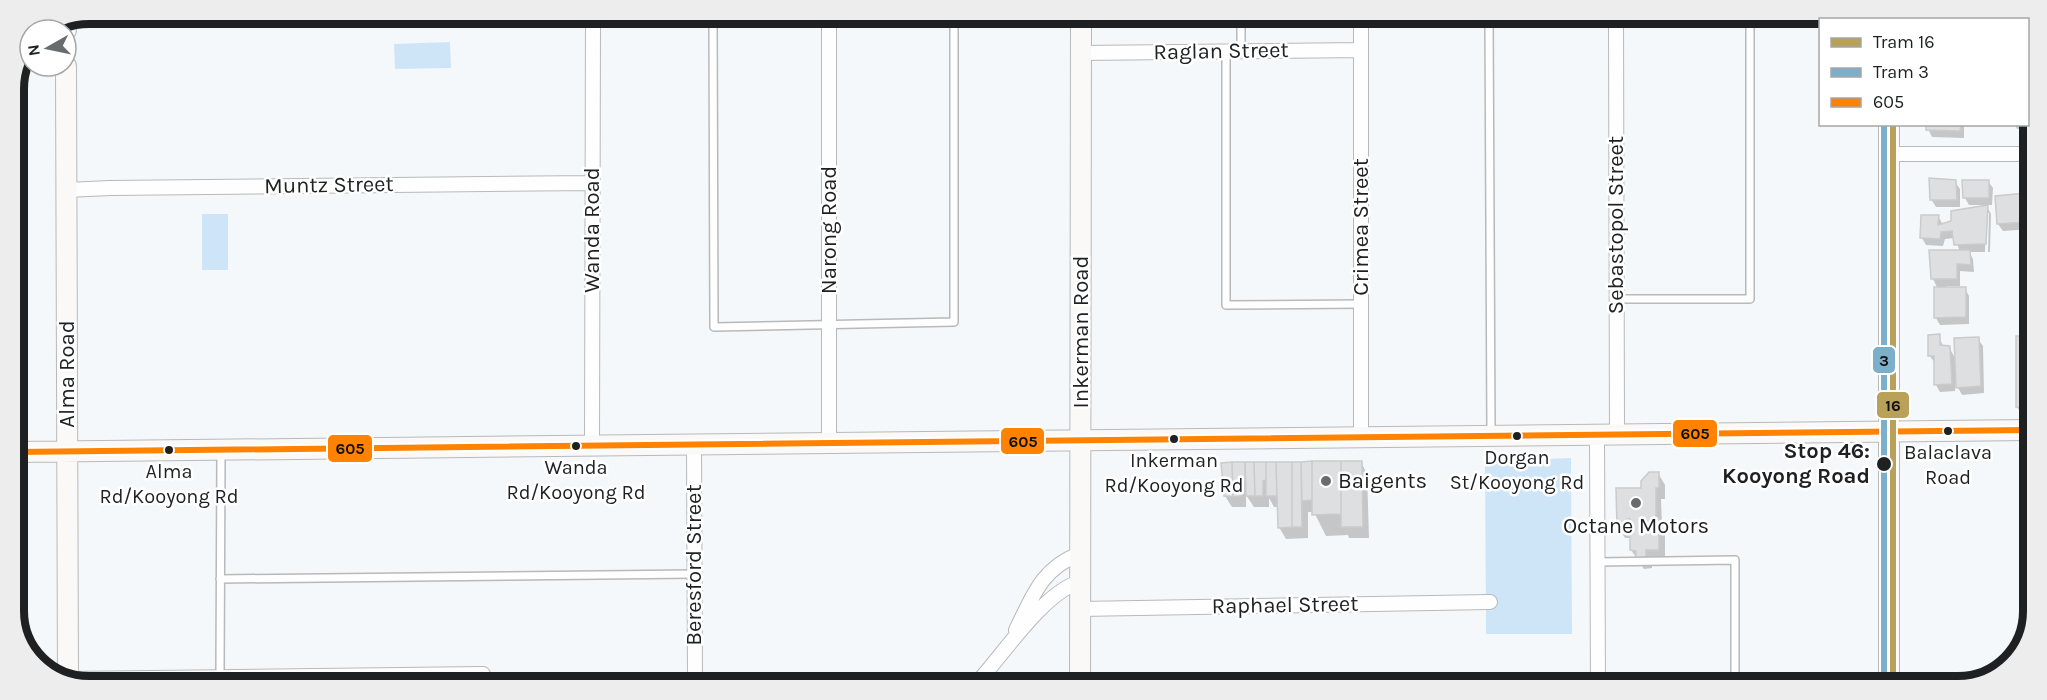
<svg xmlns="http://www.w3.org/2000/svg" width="2047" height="700" viewBox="0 0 2047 700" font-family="Karla,sans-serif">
<rect width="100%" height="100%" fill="#f5f8fa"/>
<!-- green -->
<path fill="#cee5f8" d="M450,42L451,68L395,69L394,44Z
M202,214H228V270H202Z
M1571,458L1572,634H1486L1485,460L1534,462L1544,459Z"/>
<!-- shadow -->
<path fill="#0003" d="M2028,69L2033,84V127L2017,129L2014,124H2028Z
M1927,124H1964V138L1932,137L1928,129Z
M1988,181L1993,188L1992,205H1969L1965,198Z
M1955,182L1960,189V207H1936L1931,199Z
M2025,194L2030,201L2031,229L2003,231L1998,224Z
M1987,207L1991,214L1990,252H1988L1989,213H1986L1985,252H1969L1973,259L1974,272L1960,271V286H1947V289H1965L1969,296V324L1940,325L1936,318L1938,289L1933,279L1960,252L1955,238L1945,239L1943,246L1926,245L1922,238L1938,216L1943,225Z
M1939,335L1943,347H1949L1956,360L1978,339L1983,346L1984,393L1962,395L1955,382V391L1940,392L1936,385L1935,363L1929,355Z
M2032,338L2031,415L2022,414L2017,407Z
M1361,462L1367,474L1369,538H1349L1348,535L1326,536L1314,512H1308V538L1286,539L1279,527V507H1274L1269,498V507H1254L1246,495V507H1232L1225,496L1222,464Z
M1658,473L1665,485V499H1661L1662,526L1665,531V561H1652V568L1644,569L1631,550V538H1625L1618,526L1642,489Z"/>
<!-- building -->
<path fill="#dddfe0" stroke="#c9cbcc" stroke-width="1.5" d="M1949,17H1981V20H1930Z
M2028,69L2033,84V120H2028Z
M1926,124H1961L1960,131L1926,130Z
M1929,178L1956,180L1957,200H1930Z
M1962,180H1989V198H1963Z
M2026,193L2028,222L1997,224L1995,196Z
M1988,205L1986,244L1954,245L1952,231L1941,232L1940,239L1920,238L1921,215H1939L1938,225L1951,221V211Z
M1929,250H1970L1971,265L1957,264V279H1931Z
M1934,287H1966V317L1934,318Z
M1940,334V345L1950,346L1952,384L1934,385V356H1928V335Z
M2016,336H2032L2031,408L2016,407Z
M1979,337L1981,386L1956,388L1954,338Z
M1312,461H1341V514L1312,515Z
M1312,461V500L1302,501L1301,462Z
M1341,461H1362L1363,527H1341Z
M1232,462L1233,497L1224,496L1221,463Z
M1232,462H1245V481H1241V496L1233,497Z
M1245,462H1254L1255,496H1246Z
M1254,462H1266V480L1263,481V496H1255Z
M1266,462H1276L1277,496H1266Z
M1276,462H1292V527L1278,528Z
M1292,462H1301L1302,527H1292Z
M1649,472H1659V488H1656V518H1659V550H1646V557L1636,558V551L1630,550V519H1627V527H1617L1616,488H1641V481Z"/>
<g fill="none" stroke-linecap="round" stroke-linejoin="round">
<!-- lane casing -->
<g stroke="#b7b9bb" stroke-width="10">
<path id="lane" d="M713,15L714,327L954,322V15
M1489,16L1491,433
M1241,50V16
M1226,51V305L1362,304
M1617,299H1750V17
M1598,562L1735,560V686
M220,579L694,574
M220,675L221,451"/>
</g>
<!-- street casing -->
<g stroke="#b7b9bb" stroke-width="16">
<path id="street" d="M1616,17L1617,434
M1081,53L1361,50
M1889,154H2033
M66,190L110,188L592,183
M1597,435L1598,686
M1361,437V16
M829,444V15
M592,446L593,15
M694,446L695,684
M1079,609L1490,602
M1016,630C1033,596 1041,569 1079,554
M68,679L483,674
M976,684C1003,655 1042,594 1079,582"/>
</g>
<!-- secondary casing -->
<g stroke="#b7b9bb" stroke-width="22">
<path id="secondary" d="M1888,17V20
M66,23V30
M66,66L68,683
M1889,124V686
M14,452L2031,430
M1080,685L1081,16"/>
</g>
<!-- lane -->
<use href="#lane" stroke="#fefefe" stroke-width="7"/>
<!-- street -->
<use href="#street" stroke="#fefefe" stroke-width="14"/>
<!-- secondary -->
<use href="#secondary" stroke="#faf9f8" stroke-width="20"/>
<!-- bus-1 casing -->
<g stroke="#fff" stroke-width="10">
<path id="bus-1" d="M14,452L2031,430"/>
</g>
<!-- bus-1 -->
<use href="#bus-1" stroke="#ff8200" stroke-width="6"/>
<!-- tram-1 casing -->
<g stroke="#fff" stroke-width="10">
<path id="tram-1" d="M1893,124V686"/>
</g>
<!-- tram-2 casing -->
<g stroke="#fff" stroke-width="10">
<path id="tram-2" d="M1884,124V686"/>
</g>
<!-- tram-1 -->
<use href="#tram-1" stroke="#b9a15a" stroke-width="6"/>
<!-- tram-2 -->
<use href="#tram-2" stroke="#7cafca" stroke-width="6"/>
</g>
<!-- markers -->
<g fill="#1e2021" stroke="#fff" stroke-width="2">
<circle cx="1948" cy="431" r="5"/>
<circle cx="1517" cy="436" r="5"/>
<circle cx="1174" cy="439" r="5"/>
<circle cx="576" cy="446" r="5"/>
<circle cx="169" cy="450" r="5"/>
<circle cx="1884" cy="464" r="8"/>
</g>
<g fill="#696c6d" stroke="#fff" stroke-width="2">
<circle cx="1326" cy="481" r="6"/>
<circle cx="1636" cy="503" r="6"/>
</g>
<g text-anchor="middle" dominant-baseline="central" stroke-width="5" stroke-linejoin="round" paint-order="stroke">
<!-- bus labels -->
<g font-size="20" fill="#1e2021" stroke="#fff">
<text x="1948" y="452">Balaclava<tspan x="1948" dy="25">Road</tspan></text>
<text x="1517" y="457">Dorgan<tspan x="1517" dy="25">St/Kooyong Rd</tspan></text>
<text x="1174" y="460">Inkerman<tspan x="1174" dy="25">Rd/Kooyong Rd</tspan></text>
<text x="576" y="467">Wanda<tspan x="576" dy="25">Rd/Kooyong Rd</tspan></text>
<text x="169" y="471">Alma<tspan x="169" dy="25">Rd/Kooyong Rd</tspan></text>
</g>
<!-- street labels -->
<g font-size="22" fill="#1e2021" stroke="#fff">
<text transform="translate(1221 51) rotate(-1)">Raglan Street</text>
<text transform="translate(329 185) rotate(-1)">Muntz Street</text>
<text transform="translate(1616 225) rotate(-90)">Sebastopol Street</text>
<text transform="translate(1361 227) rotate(-90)">Crimea Street</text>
<text transform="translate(592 230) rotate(-90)">Wanda Road</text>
<text transform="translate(829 230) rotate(-90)">Narong Road</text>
<text transform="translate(1081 332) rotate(-90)">Inkerman Road</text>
<text transform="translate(67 374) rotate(-90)">Alma Road</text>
<text transform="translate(694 565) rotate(-90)">Beresford Street</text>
<text transform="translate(1285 605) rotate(-1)">Raphael Street</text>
</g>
<!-- stop labels -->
<g font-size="22" font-weight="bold" fill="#1e2021" stroke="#fff" text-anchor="end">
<text x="1870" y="451">Stop 46:<tspan x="1870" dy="25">Kooyong Road</tspan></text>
</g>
<!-- poi labels -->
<g font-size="22" fill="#1e2021" stroke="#fff" text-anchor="start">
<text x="1338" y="481">Baigents</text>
<text x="1636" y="526" text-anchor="middle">Octane Motors</text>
</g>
</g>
<!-- crop -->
<path d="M0 0H2047V700H0ZM89 24H1958A65 65 0 0 1 2023 89V611A65 65 0 0 1 1958 676H89A65 65 0 0 1 24 611V89A65 65 0 0 1 89 24Z" fill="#ededed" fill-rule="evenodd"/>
<path fill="none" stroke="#1e2021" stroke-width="8" d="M89 24H1958A65 65 0 0 1 2023 89V611A65 65 0 0 1 1958 676H89A65 65 0 0 1 24 611V89A65 65 0 0 1 89 24Z"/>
<g stroke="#fff" stroke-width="2">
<rect x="1872" y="346" width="24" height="28" rx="6" fill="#7cafca"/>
<rect x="1876" y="391" width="34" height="28" rx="6" fill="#b9a15a"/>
<rect x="1672" y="419" width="46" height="29" rx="6" fill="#ff8200"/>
<rect x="1000" y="427" width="45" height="28" rx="6" fill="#ff8200"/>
<rect x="327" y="434" width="46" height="29" rx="6" fill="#ff8200"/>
</g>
<g font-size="16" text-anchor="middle" font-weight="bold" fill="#111">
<text x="1884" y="366">3</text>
<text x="1893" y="411">16</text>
<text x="1695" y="439">605</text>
<text x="1023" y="447">605</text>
<text x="350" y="454">605</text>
</g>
<!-- legend -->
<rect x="1819" y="18" width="210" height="108" fill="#ffffff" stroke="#a5a6a6" stroke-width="1.5"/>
<rect x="1831" y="38" width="30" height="9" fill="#b9a15a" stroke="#a5a6a6" stroke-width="1.5"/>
<text x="1873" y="48" font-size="18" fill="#1e2021">Tram 16</text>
<rect x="1831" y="68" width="30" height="9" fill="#7cafca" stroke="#a5a6a6" stroke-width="1.5"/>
<text x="1873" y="78" font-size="18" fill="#1e2021">Tram 3</text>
<rect x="1831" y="98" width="30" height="9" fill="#ff8200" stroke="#a5a6a6" stroke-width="1.5"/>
<text x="1873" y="108" font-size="18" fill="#1e2021">605</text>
<!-- north arrow -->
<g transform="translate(48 48) rotate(261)"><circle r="28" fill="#ffffff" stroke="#a5a6a6" stroke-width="1.5"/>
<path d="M0-4.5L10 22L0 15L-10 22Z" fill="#696c6d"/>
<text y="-9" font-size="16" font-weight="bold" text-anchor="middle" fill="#1e2021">N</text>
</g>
</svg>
